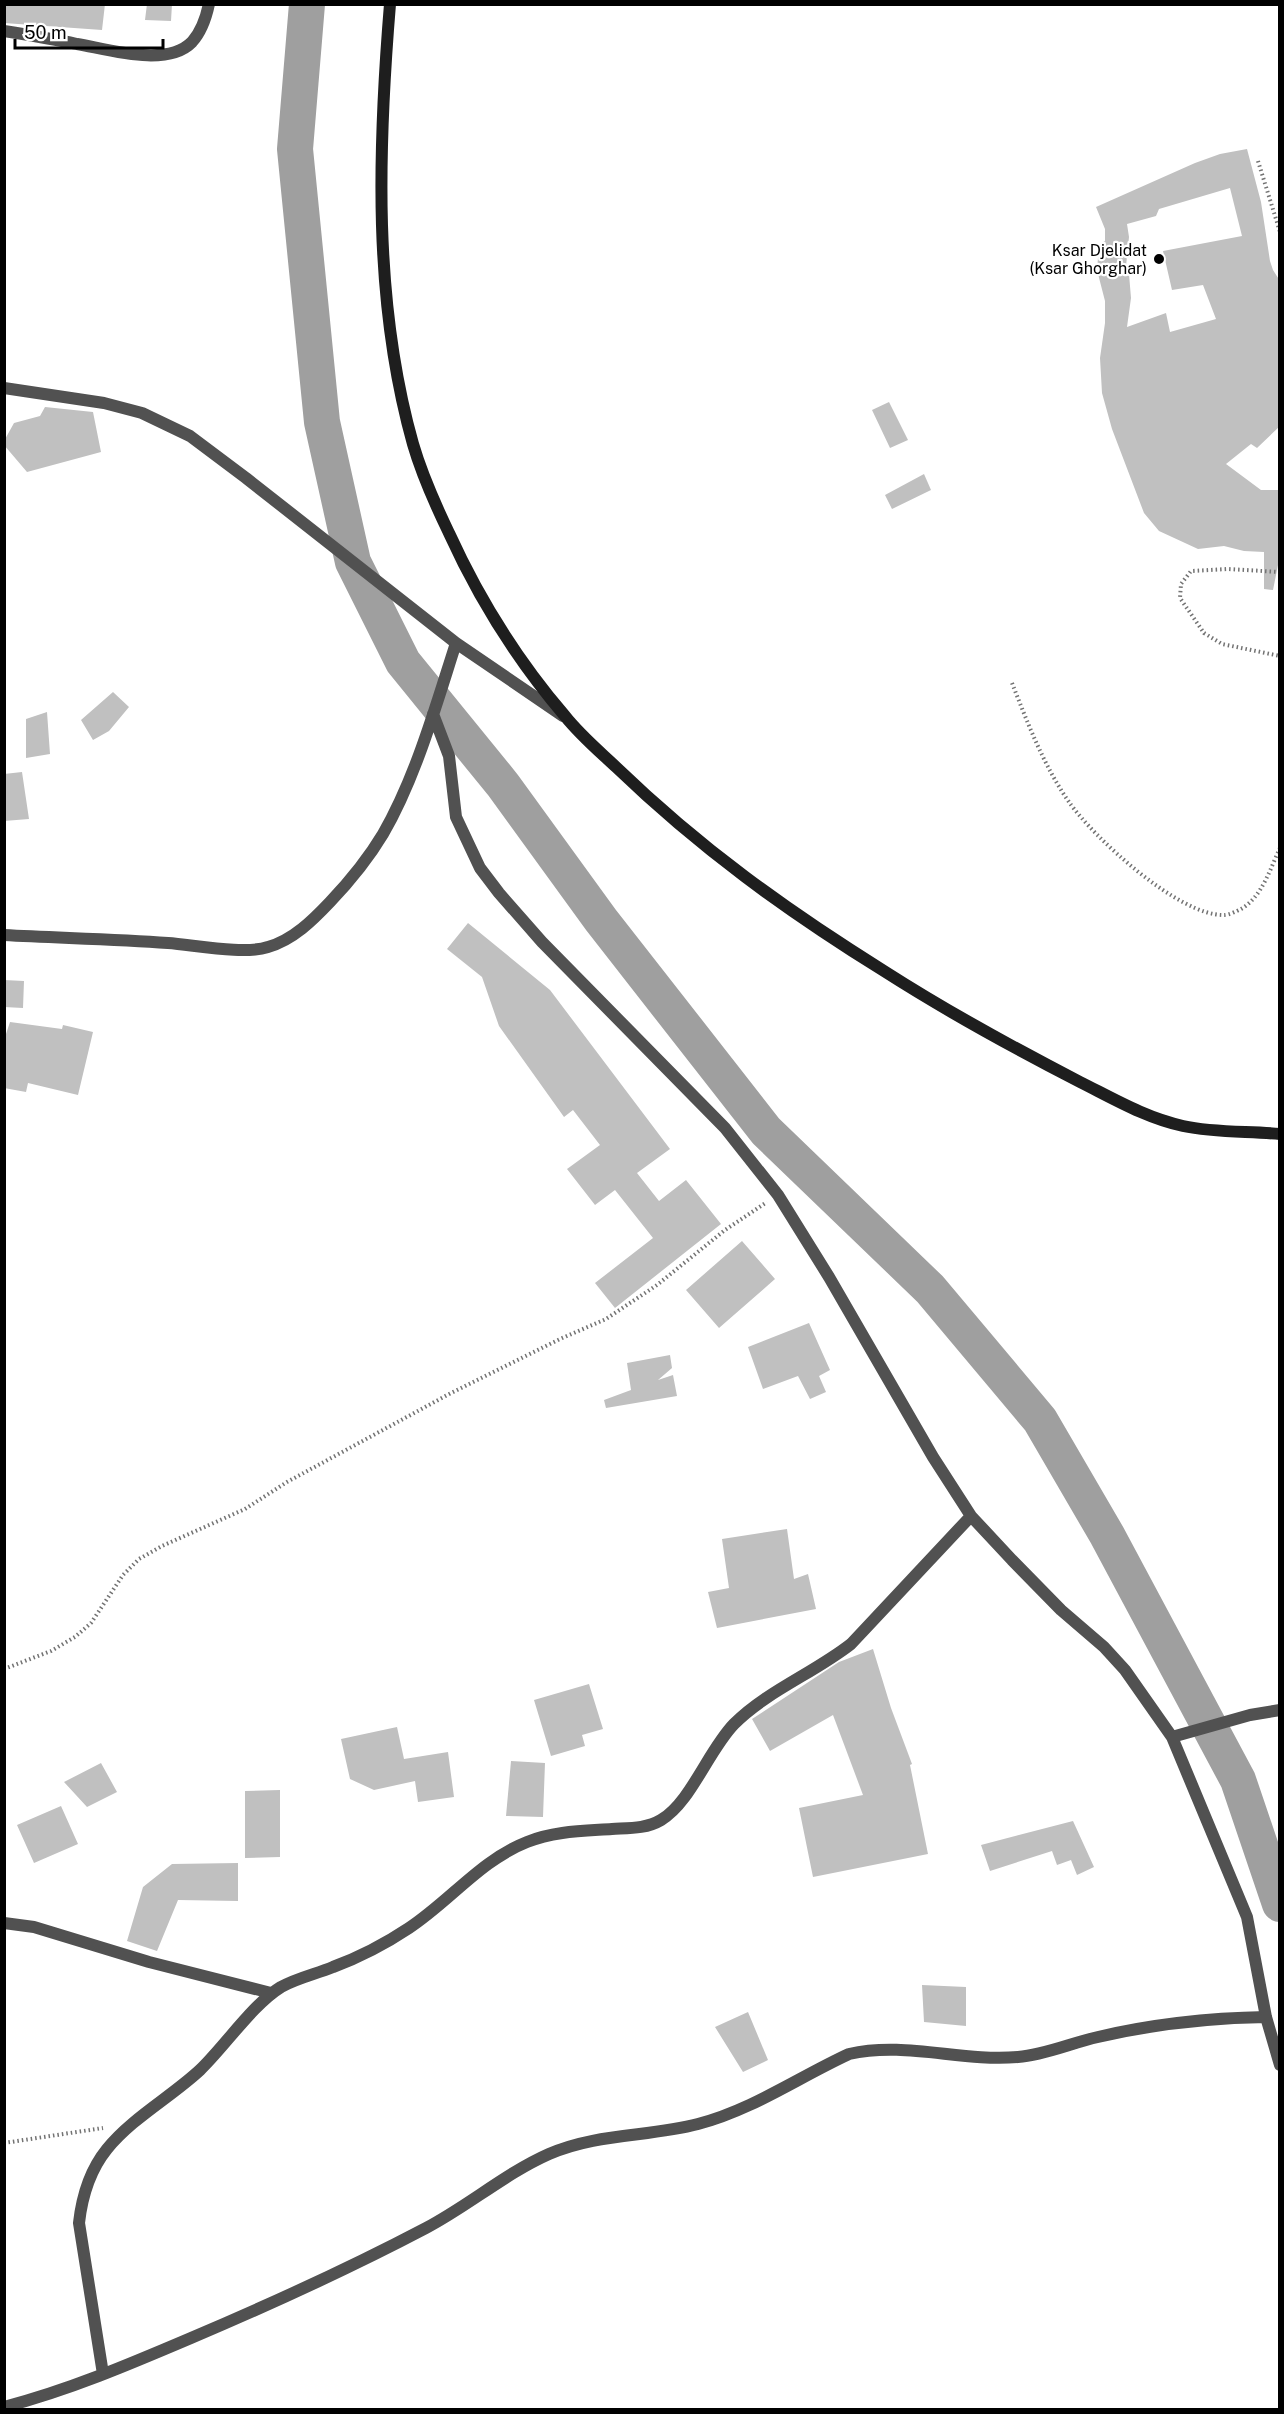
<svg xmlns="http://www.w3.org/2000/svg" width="1284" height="2414" viewBox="0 0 1284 2414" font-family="'Public Sans',sans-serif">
<rect width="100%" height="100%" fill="#fff"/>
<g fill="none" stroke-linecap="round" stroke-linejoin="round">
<!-- river -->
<path stroke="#9f9f9f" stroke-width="36" d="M307,4L295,149L322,422L353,562L403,662L503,785L601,920L766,1131L930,1289L1040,1420L1107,1535L1238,1780L1280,1904"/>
</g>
<!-- building -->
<path fill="#c0c0c0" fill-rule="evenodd" d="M4,4H105L102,30L4,23Z
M147,4H172L171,21L145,20Z
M1247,149L1261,202L1270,261L1273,270L1280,281V426L1257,448L1251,444L1226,464L1261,490H1280V555L1273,590L1264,589V552L1244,551L1224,546L1198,549L1159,531L1144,513L1112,429L1102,393L1100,358L1105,323V301L1097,270L1099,245L1105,241V229L1096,207L1195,163L1220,154ZM1230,188L1242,236L1163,251L1172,290L1203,285L1216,319L1170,332L1166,313L1127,327L1131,298L1129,274L1125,276L1129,237L1127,224L1156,216L1159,209Z
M889,402L908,440L890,448L872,410Z
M45,407L93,412L101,452L27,472L4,445V441L14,423L40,416Z
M924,474L931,490L892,509L885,495Z
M113,692L129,707L109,731L93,740L81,720Z
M47,712L50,754L26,758V719Z
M22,772L29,819L4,821V774Z
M468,923L550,990L670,1149L637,1173L659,1201L686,1180L721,1224L615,1308L595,1283L653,1238L615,1190L595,1205L567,1169L600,1145L573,1110L564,1117L499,1026L482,977L447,949Z
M4,980L24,981L23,1008L4,1007Z
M10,1022L62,1029L63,1025L93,1032L78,1095L28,1083L26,1092L4,1088V1040Z
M742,1241L775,1279L719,1328L686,1290Z
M809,1323L830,1370L819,1376L826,1392L810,1399L798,1376L763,1389L748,1347Z
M670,1355L672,1368L658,1380L673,1375L677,1396L606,1408L604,1400L631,1390L627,1363Z
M787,1529L794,1579L808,1574L816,1609L717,1628L708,1592L729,1588L722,1539Z
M873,1649L891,1708L912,1764L910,1765L928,1854L813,1877L799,1808L863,1795L833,1715L770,1751L752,1719L839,1662Z
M589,1684L603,1729L582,1735L585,1746L551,1756L534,1700Z
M397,1727L404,1759L448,1752L454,1797L418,1802L415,1781L374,1790L350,1779L341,1739Z
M511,1761L545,1763L543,1817L506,1816Z
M101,1763L117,1792L87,1807L64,1782Z
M280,1790V1857L245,1858V1791Z
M61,1806L78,1844L34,1863L17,1825Z
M1073,1821L1094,1867L1077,1875L1071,1860L1057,1865L1052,1851L990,1871L981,1845Z
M238,1863V1901L178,1900L157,1951L127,1941L143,1887L172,1864Z
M922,1985L966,1987V2026L924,2022Z
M748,2012L768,2060L743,2072L715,2027Z"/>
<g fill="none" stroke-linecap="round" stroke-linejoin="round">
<!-- path -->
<path stroke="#737373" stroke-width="4" stroke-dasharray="1.5 3" stroke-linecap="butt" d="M1258,161L1280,232
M1280,572L1228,569L1191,571L1181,584L1180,598L1204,633L1222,644L1280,656
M1012,683C1028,724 1044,766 1069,802C1094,838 1179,916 1224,915C1229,915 1237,911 1241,909C1262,897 1270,869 1280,848
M4,1669L51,1651L75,1637L91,1623L123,1575L139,1559L162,1546L245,1509L287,1482L451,1393L560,1339L606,1319L657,1285L725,1230L767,1202
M4,2143L103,2128"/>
<!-- street -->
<path stroke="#515151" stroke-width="12" d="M4,31C29,35 53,39 77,44C107,49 167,68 192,42C202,31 206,18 209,4
M4,388L104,403L142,413L190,436L246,478L456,643L563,716
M433,714L449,756L456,817L480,868L499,893L542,942L725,1128L778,1195L829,1277L933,1457L971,1516L1012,1560L1061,1610L1104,1647L1125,1670L1172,1737L1247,1917L1266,2017L1280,2065
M4,935C59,938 114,939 168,943C195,945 244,955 268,947C293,940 313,920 330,902C350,881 368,859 383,834C416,777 436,705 456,643
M1172,1737L1250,1715L1280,1710
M4,1923L34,1927L149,1962L271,1993
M103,2374L79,2223C82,2196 90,2170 107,2149C132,2118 171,2097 200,2070C225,2046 253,2004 281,1987C297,1978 316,1974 333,1967C360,1957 385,1944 409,1928C450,1901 481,1860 527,1842C554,1831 583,1831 612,1829C628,1828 646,1829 661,1820C691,1802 708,1751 734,1724C767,1691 814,1673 851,1644L971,1516
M4,2407C69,2390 130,2364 191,2338C271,2304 350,2268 426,2228C468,2206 506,2173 549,2154C597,2133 649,2137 698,2124C752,2110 799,2077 849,2054C905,2041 961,2062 1018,2057C1045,2055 1071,2043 1098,2037C1153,2024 1209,2018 1266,2017"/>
<!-- secondary -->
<path stroke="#1e1e1e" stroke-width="12" d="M390,4C378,150 373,302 413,444C422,475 435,504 449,533C479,599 518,661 565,716C580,735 599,751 616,767C700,848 786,910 884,971C948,1012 1014,1048 1080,1082C1114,1099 1146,1118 1183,1126C1215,1133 1248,1131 1280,1134"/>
</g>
<!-- markers -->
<circle fill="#000" stroke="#fff" stroke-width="2" cx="1159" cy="259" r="6"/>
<g text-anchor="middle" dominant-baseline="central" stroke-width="4.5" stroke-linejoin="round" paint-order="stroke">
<!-- poi labels -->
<g font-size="16" fill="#000" stroke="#fff" text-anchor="end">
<text x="1147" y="250">Ksar Djelidat<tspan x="1147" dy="18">(Ksar Ghorghar)</tspan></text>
</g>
</g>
<!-- border -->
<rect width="1284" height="2414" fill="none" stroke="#000000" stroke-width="12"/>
<!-- scale -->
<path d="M15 39v9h148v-9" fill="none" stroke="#000000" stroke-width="3"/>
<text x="24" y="39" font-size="18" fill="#000000" stroke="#ffffff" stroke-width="4.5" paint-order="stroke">50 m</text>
</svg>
